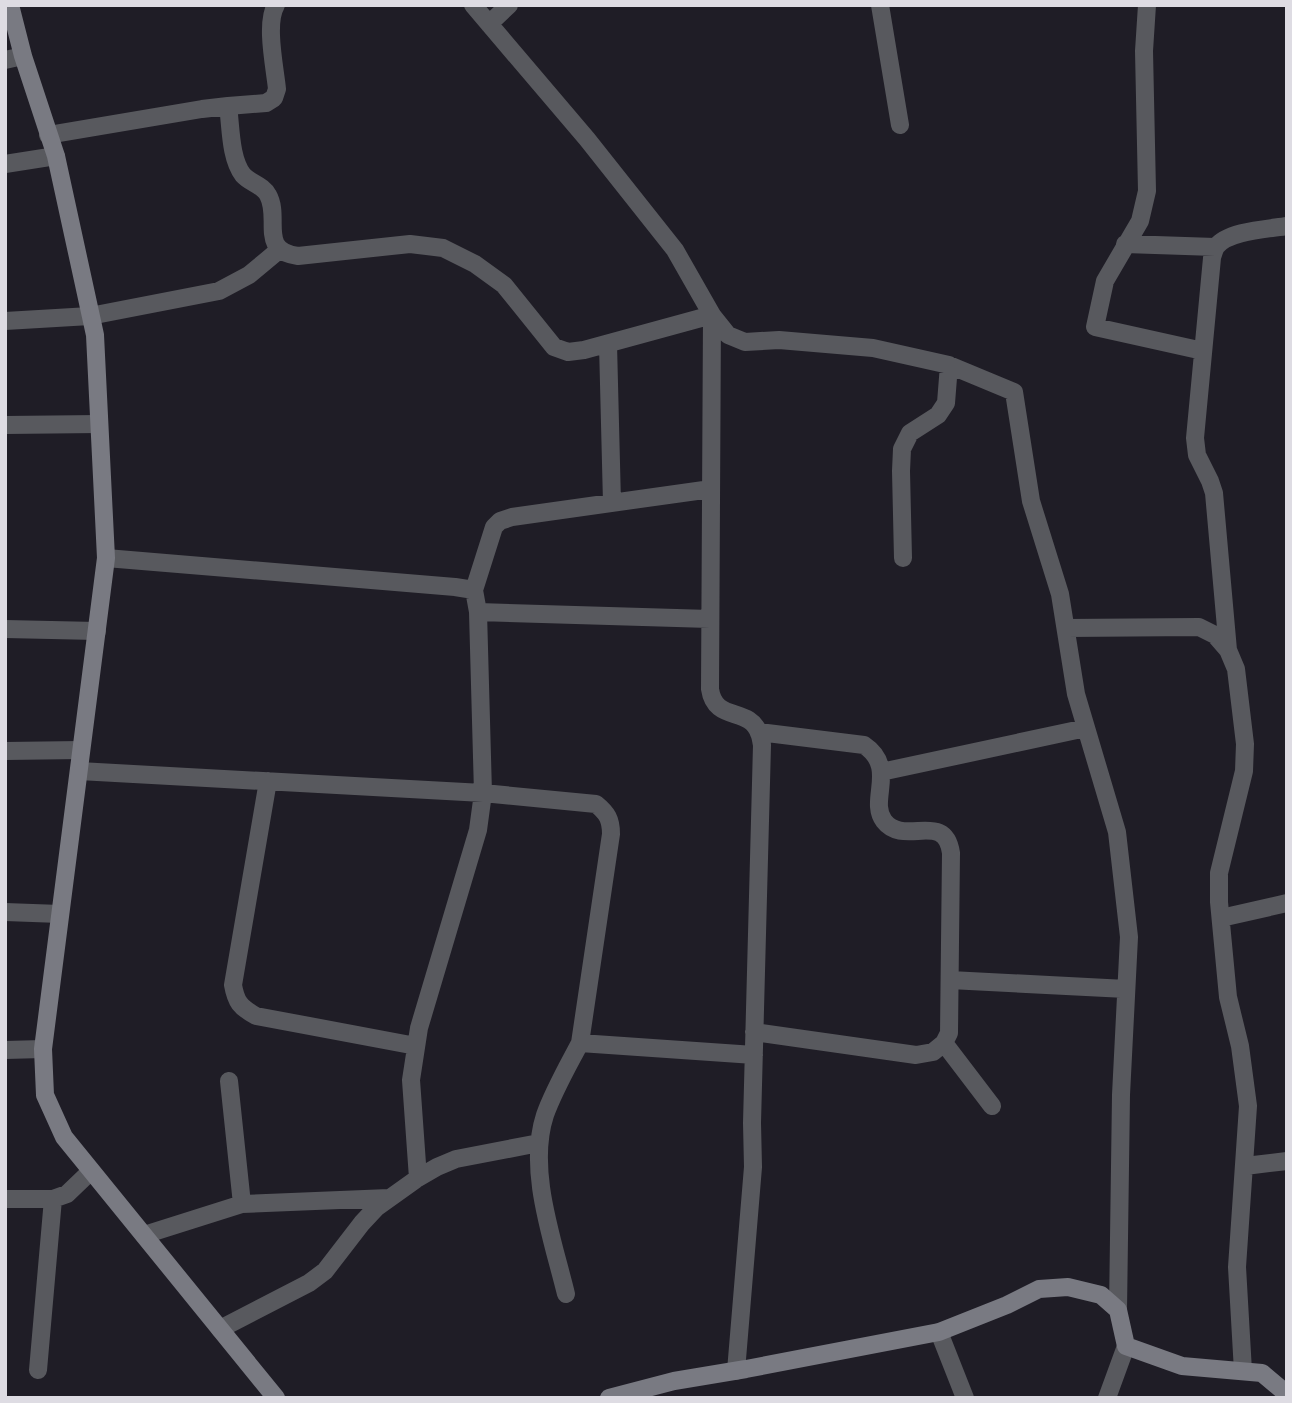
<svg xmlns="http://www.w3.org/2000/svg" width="1292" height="1403" viewBox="0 0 1292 1403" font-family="'Asap Condensed',sans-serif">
<rect width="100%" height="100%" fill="#1f1d26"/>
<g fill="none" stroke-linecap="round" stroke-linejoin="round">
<!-- street -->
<path stroke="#58595e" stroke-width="18" d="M473,5L587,139L675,250L712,315L728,335L745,342L779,340L873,348L949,365L1014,392L1031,501L1060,594L1076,694L1117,832L1129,937L1121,1095L1118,1310
M880,5L900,125
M1147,5L1144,51L1147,191L1140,221L1105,281L1095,327L1203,351
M489,24L509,5
M5,60L23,56
M228,106L266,103L274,98L277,89C275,68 265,23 276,5
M48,135L202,109L228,106C231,127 230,158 243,175C250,183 263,185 268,195C281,218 258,251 298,256L410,244L443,248L475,264L504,285L554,347L568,352L584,350L712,315L710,689C715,723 749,706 759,733C761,737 761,741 762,745L752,1123L753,1167L736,1371
M5,164L56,156
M1125,244L1215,247
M5,321L90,316L219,291L249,275L279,250
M608,344L612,503
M5,425L99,424
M106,558L455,587L474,590L478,612L483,793L478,830L419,1028L411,1080L418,1178
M903,558L901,471L902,449L910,433L938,415L946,403L949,365
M474,590L494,527L500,521L512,517L711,489
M478,612L710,619
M1066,628L1199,627L1215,635L1228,650L1236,669L1245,744L1244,771L1219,873V902L1228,997L1240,1046L1248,1106L1237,1267L1243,1371
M5,629L97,631
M1228,650L1214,493L1210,481L1197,455L1195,438L1212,258C1212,257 1215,248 1216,247C1227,231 1268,229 1287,226
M5,751L81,750
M79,771L483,793L596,804C607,813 611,819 611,834L580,1043L754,1055
M881,772L1086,728
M268,781L233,985C236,1002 240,1007 256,1016L416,1046
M5,912L60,914
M1221,918L1287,903
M950,980L1126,989
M754,1032L916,1055L933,1052L944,1043L949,1033L951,853C945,810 904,847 884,821C868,800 898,768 864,745L759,732
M944,1043L992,1106
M5,1050L43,1049
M229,1081L242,1204
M1245,1166L1287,1161
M5,1199H53L67,1194L91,1171
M144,1235L242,1204L389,1198
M566,1294C553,1240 527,1170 545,1115C554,1090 568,1066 580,1043
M220,1329L309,1283L325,1271L362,1223L376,1208L418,1178L437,1167L456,1159L539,1143
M939,1332L965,1398
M38,1370L53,1199
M1107,1398L1126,1346"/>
<!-- secondary -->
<path stroke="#797a82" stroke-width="18" d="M10,5L23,56L56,156L95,335L106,558L43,1049L45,1095L64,1137L276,1398
M609,1398L674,1381L746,1369L939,1332L1007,1305L1039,1289L1068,1287L1101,1295L1118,1310L1126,1346L1182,1366L1262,1373L1287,1394"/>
</g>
<!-- border -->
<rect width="1292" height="1403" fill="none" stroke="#dedce3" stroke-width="14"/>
</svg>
